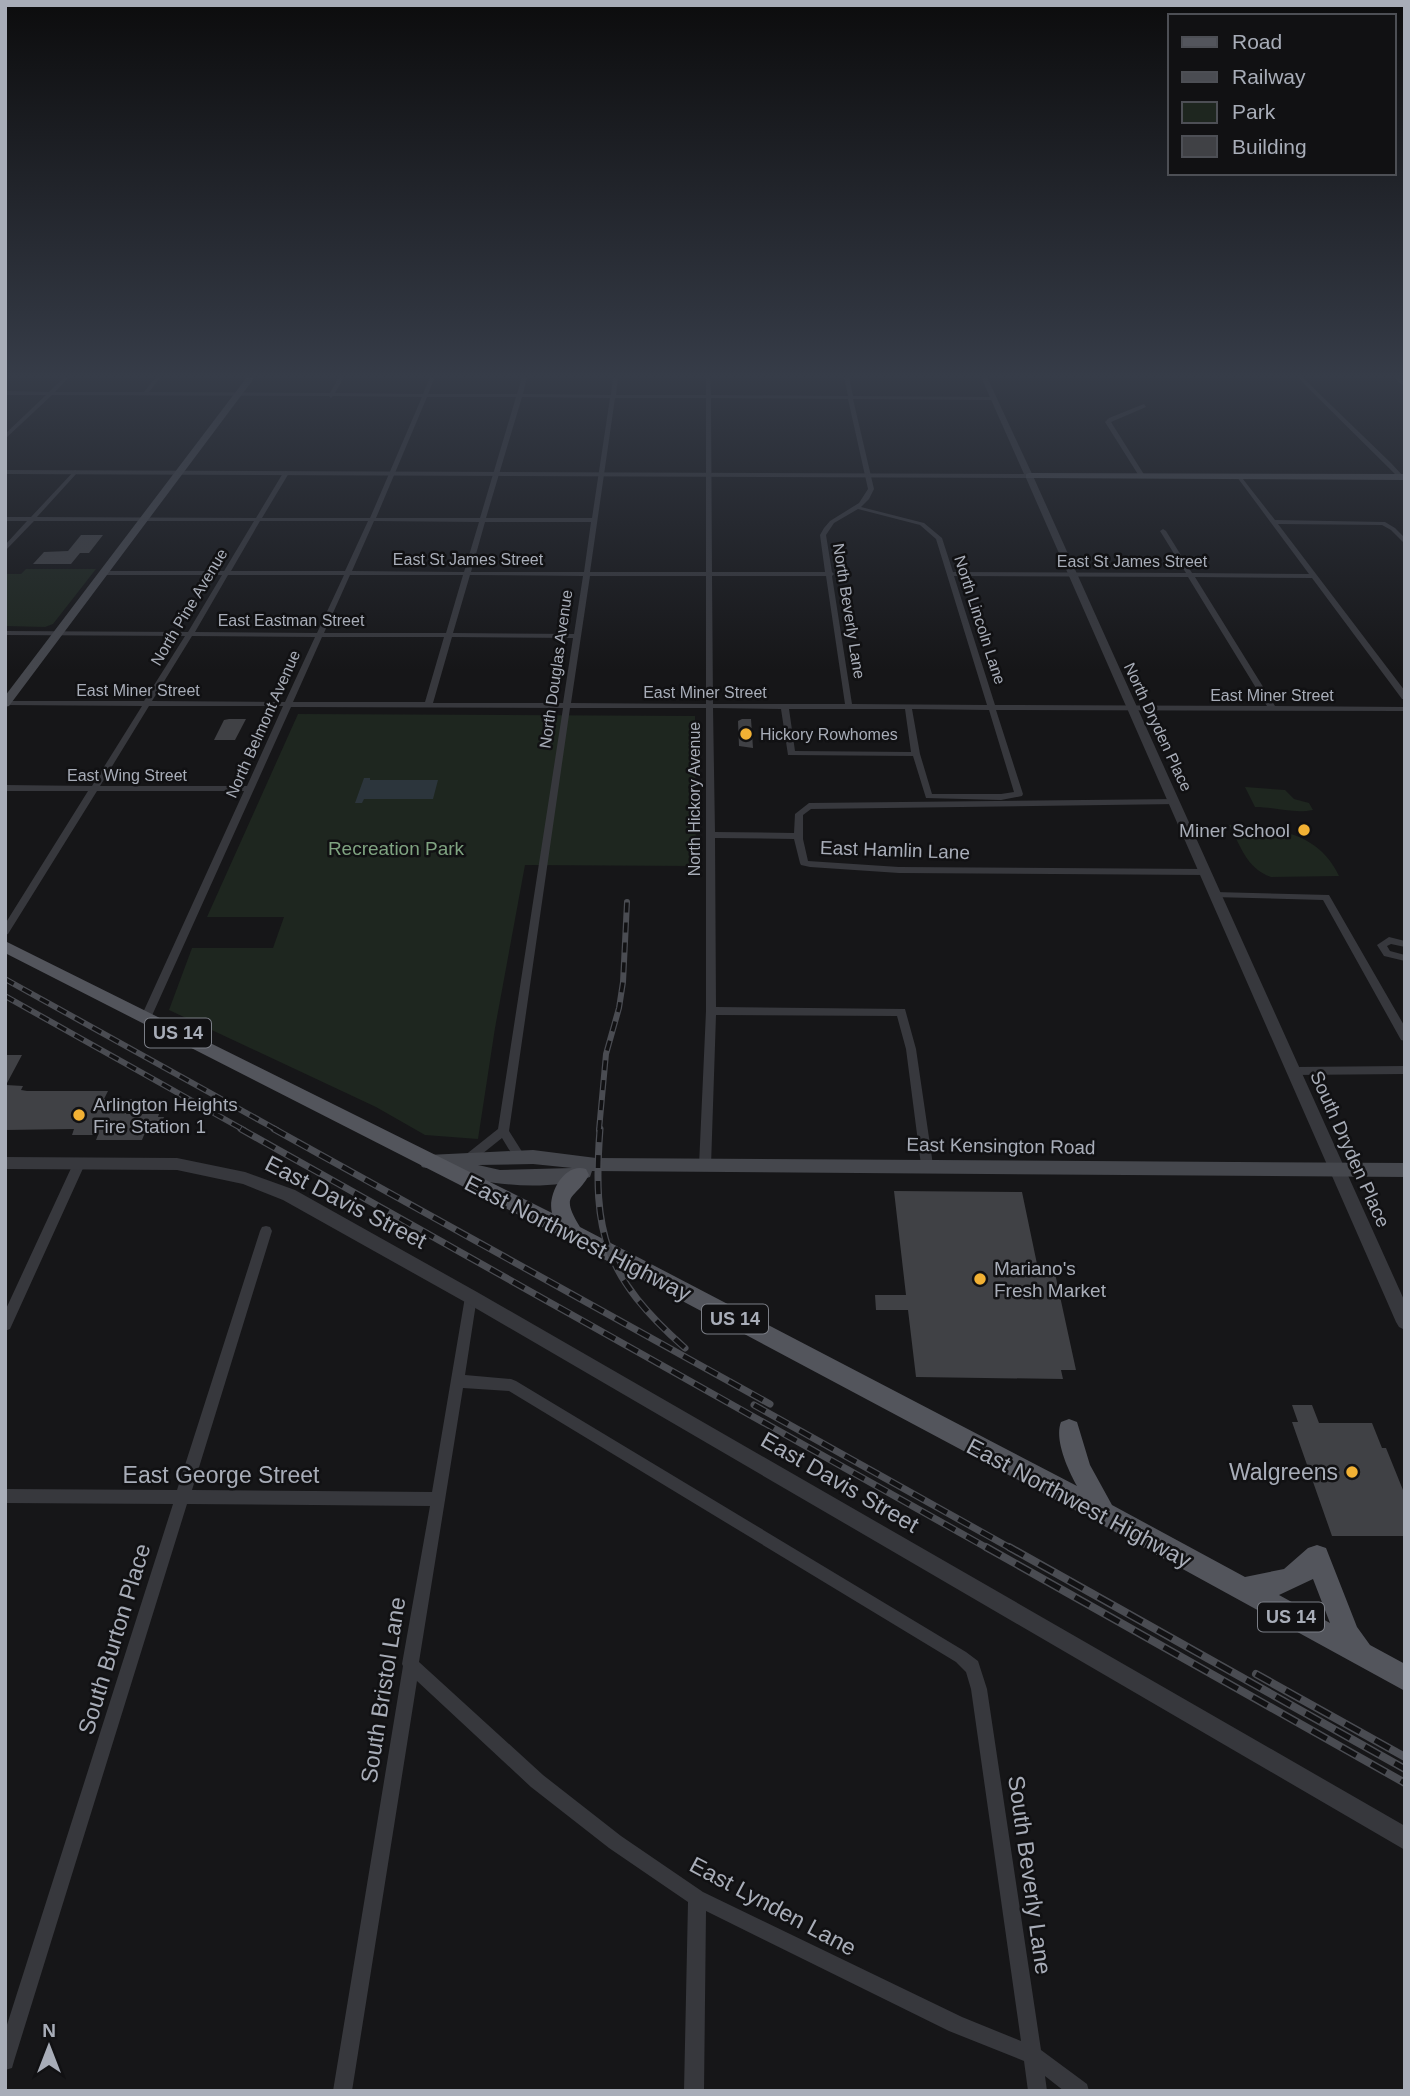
<svg xmlns="http://www.w3.org/2000/svg" width="1410" height="2096" viewBox="0 0 1410 2096" font-family="Arial,sans-serif">
<rect width="100%" height="100%" fill="#161618"/>
<!-- green -->
<path fill="#1e261f" d="M26,569H96L53,624L45,627L5,626V574H21Z
M298,714L695,716L696,866L525,865L495,1028L478,1139L425,1135L376,1107L169,1010L192,948H273L284,917H207Z
M1245,787L1285,790L1294,799L1309,803L1313,810C1293,814 1275,807 1255,807Z
M1229,825C1274,828 1318,831 1339,876L1271,877C1246,868 1241,846 1229,825Z"/>
<!-- water -->
<path fill="#2c353c" d="M364,778H370V780H438L433,799H364L362,803H355Z"/>
<!-- building -->
<path fill="#404145" d="M81,535H103L89,553H80L71,564H33L44,552L68,551Z
M229,719H246L235,740H214L224,720Z
M742,719H751L753,748L739,746L738,721Z
M5,1055H22L6,1085L23,1086L21,1090L27,1091H108L104,1099H132L126,1114H159L158,1117H164L157,1134L144,1135L142,1140H96L98,1135H72L74,1129L5,1130Z
M894,1191L1022,1192L1037,1264H1053L1076,1370H1061L1063,1379L916,1377L908,1310H876L875,1295H906Z
M1292,1405H1312L1319,1423H1372L1382,1448H1386L1405,1495V1536H1332L1292,1422H1298Z"/>
<g fill="none" stroke-linecap="round" stroke-linejoin="round">
<!-- minor -->
<path fill="#37383d" fill-rule="evenodd" d="M64,377H69L55,392H144L156,377H161L149,392L330,393L339,377H344L335,393L423,394L430,377H435L428,394H517L522,377H527L523,394L611,395L613,377H618L616,395H706V377H710L711,395L848,396L844,377H849L853,396L995,397L993,400L853,399L874,489L869,499L861,507L924,523L942,538L953,572L1186,573L1160,531L1163,529L1166,531L1192,573L1309,574L1237,477L1236,476L1239,474L1275,520L1385,522L1395,528L1405,538V544L1391,530L1382,525L1278,524L1405,691V699H1402L1312,578L1195,577L1275,706L1405,707V711L996,710L1023,794L1022,796L1001,800L926,798L913,756L788,755L781,709L713,708L715,832L794,833L795,814L809,803L1175,799L1178,800V804L811,809L803,815V839L808,861L899,867L1205,869L1210,872L1205,875L899,873L810,867L801,865L800,863L794,839L715,838L716,1007L905,1009L916,1049L933,1165L931,1168L927,1170L923,1168L921,1165L906,1049L897,1016L716,1015L711,1166L709,1169L705,1171L701,1169L699,1166L706,1011V708H570L509,1131L526,1158L524,1161L520,1163L516,1161L502,1138L472,1162L468,1164L464,1162L462,1159L464,1156L498,1129L563,708L291,707L150,1020L146,1021L141,1017L244,791H97L8,934L5,935V924L88,791H5V785L92,786L142,706L5,705V701H144L185,636L5,635V631L188,632L222,575H104L101,573L104,571H224L254,521H34L5,551V545L27,521H5V517H31L75,470L78,472L77,473L37,517L256,518L283,473L286,471L289,473L262,518H370L422,397L333,396L331,398L329,396L52,395L5,439V434L46,395H5V391L49,392ZM427,397H516L480,518H376ZM522,397L610,398L592,518H486ZM615,398H706V572H590ZM711,398L848,399L868,489L859,503L830,521L824,528L820,535L825,572H712ZM858,509L920,525L936,539L987,705L852,704L832,576L834,574L832,572L826,535L834,523ZM260,521H368L345,571H231ZM374,521L479,522L464,572L352,571ZM485,522H591L584,572H471ZM228,575H344L317,633L195,632ZM350,575H463L446,633H324ZM470,575L583,576L574,634L453,633ZM590,576H706V704L571,703ZM712,576H826L845,704H713ZM954,576L1188,577L1267,706L995,705ZM192,636L315,637L285,702L152,701ZM322,637H444L425,702H293ZM452,637L573,638L563,703H433ZM149,706H283L247,786H100ZM789,709H905L911,752L795,751ZM912,709L989,710L1014,792L1001,794H932L920,754Z
M1297,377H1302L1391,463L1403,476V478H1399Z
M1393,377H1398L1405,383V387Z
M1144,404L1146,407L1111,422L1145,476L1142,478L1139,476L1105,422L1109,418Z
M1215,892L1329,895L1405,1027V1041L1401,1040L1323,900L1212,897L1210,895Z
M1389,937L1405,941V947L1391,944L1387,946L1390,951L1405,955V961L1384,956L1377,945Z
M1405,1066V1074L1294,1075L1290,1074L1289,1071L1290,1068L1294,1067Z
M79,1159L83,1161L85,1164L10,1329L5,1331V1311L73,1164L75,1161Z
M266,1226L270,1227L272,1231L192,1490L432,1492L465,1297L467,1293L471,1291L475,1293L477,1297L465,1375L511,1379L516,1381L966,1652L978,1661L987,1689L1041,2050L1087,2084L1089,2091H1064L1045,2076L1047,2091H1028L1024,2061L949,2031L706,1911L704,2091H684L688,1902L609,1848L531,1787L417,1681L352,2091H333L403,1666L402,1664L430,1506L187,1504L14,2061L12,2068L5,2070V2031L173,1504L5,1503V1489L177,1490L260,1231L262,1227ZM463,1388L509,1391L956,1662L966,1672L971,1689L1021,2041L962,2017L703,1892L621,1836L543,1775L419,1662Z"/>
<!-- tertiary -->
<path fill="#37383d" fill-rule="evenodd" d="M981,377H987L1033,476L1405,1302V1330L1399,1327L1396,1322L1026,478L5,474V470L1024,474Z
M5,1157L177,1158L245,1172L295,1190L477,1292L1405,1826V1850L465,1302L283,1200L243,1184L177,1170L5,1169Z"/>
<!-- secondary -->
<path fill="#45474d" fill-rule="evenodd" d="M247,377H255L9,706L5,707V696Z
M1029,473L1405,474V480L1026,478V474Z
M533,1150L596,1158L1405,1163V1177L592,1171L590,1177C546,1192 491,1185 447,1173C444,1172 442,1169 438,1168C433,1167 428,1169 422,1167L419,1162L422,1157L428,1155ZM533,1164L572,1168L500,1170L478,1165Z"/>
<!-- primary -->
<path fill="#53555c" fill-rule="evenodd" d="M5,941L552,1213C547,1195 564,1162 586,1169L589,1175C575,1201 559,1192 580,1227L1077,1486C1068,1470 1054,1439 1061,1422L1069,1419L1077,1422L1090,1465L1112,1505L1245,1577L1284,1569L1308,1548L1317,1545L1326,1548L1357,1627L1370,1645L1405,1664V1691L1097,1522L566,1239L5,953ZM1313,1579L1330,1623L1279,1595Z"/>
<!-- rail-far2 casing -->
<g stroke="#4a4c52" stroke-width="6">
<path id="rail-far2" d="M5,979L277,1130
M5,996L244,1130
M599,1130L606,1054L619,1008L623,982L627,902"/>
</g>
<!-- rail-far1 casing -->
<g stroke="#4a4c52" stroke-width="7">
<path id="rail-far1" d="M241,1129L989,1549
M274,1129L770,1404
M600,1129C592,1234 605,1277 685,1348
M754,1405L1012,1549"/>
</g>
<!-- rail casing -->
<g stroke="#4a4c52" stroke-width="8">
<path id="rail" d="M986,1547L1405,1783
M1009,1547L1405,1769
M1256,1674L1405,1757"/>
</g>
<!-- rail-far2 -->
<use href="#rail-far2" stroke="#111113" stroke-width="3.5" stroke-dasharray="10" stroke-linecap="butt"/>
<!-- rail-far1 -->
<use href="#rail-far1" stroke="#111113" stroke-width="4.5" stroke-dasharray="13" stroke-linecap="butt"/>
<!-- rail -->
<use href="#rail" stroke="#111113" stroke-width="5" stroke-dasharray="17" stroke-linecap="butt"/>
</g>
<!-- sky -->
<linearGradient id="sky" x2="0" y2="1"><stop stop-color="#0c0c0d"/><stop offset="0.56" stop-color="#363c48"/><stop offset="1" stop-color="#363c48" stop-opacity="0"/></linearGradient>
<rect width="1410" height="671" fill="url(#sky)"/>
<!-- markers -->
<g fill="#f2b134" stroke="#111113" stroke-width="2.5">
<circle cx="746" cy="734" r="7"/>
<circle cx="1304" cy="830" r="7"/>
<circle cx="79" cy="1115" r="7"/>
<circle cx="980" cy="1279" r="7"/>
<circle cx="1352" cy="1472" r="7"/>
</g>
<g text-anchor="middle" dominant-baseline="central" stroke-width="5" stroke-linejoin="round" paint-order="stroke">
<!-- far-street labels -->
<g font-size="16" fill="#a8adb8" stroke="#111113">
<text x="468" y="559">East St James Street</text>
<text x="1132" y="561">East St James Street</text>
<text transform="translate(189 607) rotate(-59)">North Pine Avenue</text>
<text transform="translate(849 611) rotate(81)">North Beverly Lane</text>
<text x="291" y="620">East Eastman Street</text>
<text transform="translate(980 620) rotate(72)">North Lincoln Lane</text>
<text transform="translate(556 669) rotate(-82)">North Douglas Avenue</text>
<text x="138" y="690">East Miner Street</text>
<text x="705" y="692">East Miner Street</text>
<text x="1272" y="695">East Miner Street</text>
<text transform="translate(263 724) rotate(-66)">North Belmont Avenue</text>
<text transform="translate(1158 727) rotate(65)">North Dryden Place</text>
<text x="127" y="775">East Wing Street</text>
<text transform="translate(694 799) rotate(-90)">North Hickory Avenue</text>
</g>
<!-- far-poi labels -->
<g font-size="16" fill="#a8adb8" stroke="#111113" text-anchor="start">
<text x="760" y="734">Hickory Rowhomes</text>
</g>
<!-- shield labels -->
<g fill="#111113" stroke="#7b7e86" stroke-width="2">
<rect x="145" y="1018.5" width="66" height="29" rx="5"/>
<rect x="702" y="1304.5" width="66" height="29" rx="5"/>
<rect x="1258" y="1602.5" width="66" height="29" rx="5"/>
</g>
<g font-size="18" font-weight="bold" fill="#a8adb8">
<text x="178" y="1033">US 14</text>
<text x="735" y="1319">US 14</text>
<text x="1291" y="1617">US 14</text>
</g>
<!-- poi labels -->
<g font-size="19" fill="#a8adb8" stroke="#111113" text-anchor="start">
<text x="1290" y="830" text-anchor="end">Miner School</text>
<text x="93" y="1104">Arlington Heights<tspan x="93" dy="22">Fire Station 1</tspan></text>
<text x="994" y="1268">Mariano's<tspan x="994" dy="22">Fresh Market</tspan></text>
</g>
<!-- park labels -->
<g font-size="19" fill="#7fa381" stroke="#111113">
<text x="396" y="848">Recreation Park</text>
</g>
<!-- street labels -->
<g font-size="19" fill="#a8adb8" stroke="#111113">
<text transform="translate(895 850) rotate(2)">East Hamlin Lane</text>
<text transform="translate(1001 1146) rotate(1)">East Kensington Road</text>
<text transform="translate(1350 1149) rotate(66)">South Dryden Place</text>
</g>
<!-- near-street labels -->
<g font-size="23" fill="#a8adb8" stroke="#111113">
<text transform="translate(346 1202) rotate(27)">East Davis Street</text>
<text transform="translate(578 1238) rotate(27)">East Northwest Highway</text>
<text x="221" y="1475">East George Street</text>
<text transform="translate(840 1482) rotate(30)">East Davis Street</text>
<text transform="translate(1079 1503) rotate(28)">East Northwest Highway</text>
<text transform="translate(114 1639) rotate(-73)">South Burton Place</text>
<text transform="translate(383 1690) rotate(-81)">South Bristol Lane</text>
<text transform="translate(1030 1875) rotate(82)">South Beverly Lane</text>
<text transform="translate(773 1906) rotate(28)">East Lynden Lane</text>
</g>
<!-- near-poi labels -->
<g font-size="23" fill="#a8adb8" stroke="#111113" text-anchor="end">
<text x="1338" y="1472">Walgreens</text>
</g>
</g>
<!-- border -->
<rect width="1410" height="2096" fill="none" stroke="#a8adb8" stroke-width="14"/>
<!-- legend -->
<rect x="1168" y="14" width="228" height="161" fill="#111113" stroke="#4d4f55" stroke-width="2"/>
<rect x="1182" y="37" width="35" height="10" fill="#53555c" stroke="#4d4f55" stroke-width="2"/>
<text x="1232" y="49" font-size="21" fill="#a8adb8">Road</text>
<rect x="1182" y="72" width="35" height="10" fill="#4a4c52" stroke="#4d4f55" stroke-width="2"/>
<text x="1232" y="84" font-size="21" fill="#a8adb8">Railway</text>
<rect x="1182" y="102" width="35" height="21" fill="#1e261f" stroke="#4d4f55" stroke-width="2"/>
<text x="1232" y="119" font-size="21" fill="#a8adb8">Park</text>
<rect x="1182" y="136" width="35" height="21" fill="#404145" stroke="#4d4f55" stroke-width="2"/>
<text x="1232" y="154" font-size="21" fill="#a8adb8">Building</text>
<!-- north arrow -->
<g transform="translate(49 2047)" stroke="#111113" stroke-width="5" paint-order="stroke">
<path d="M0-5L12 26L0 18L-12 26Z" fill="#a8adb8"/>
<text y="-10" font-size="19" font-weight="bold" text-anchor="middle" fill="#a8adb8">N</text>
</g>
</svg>
